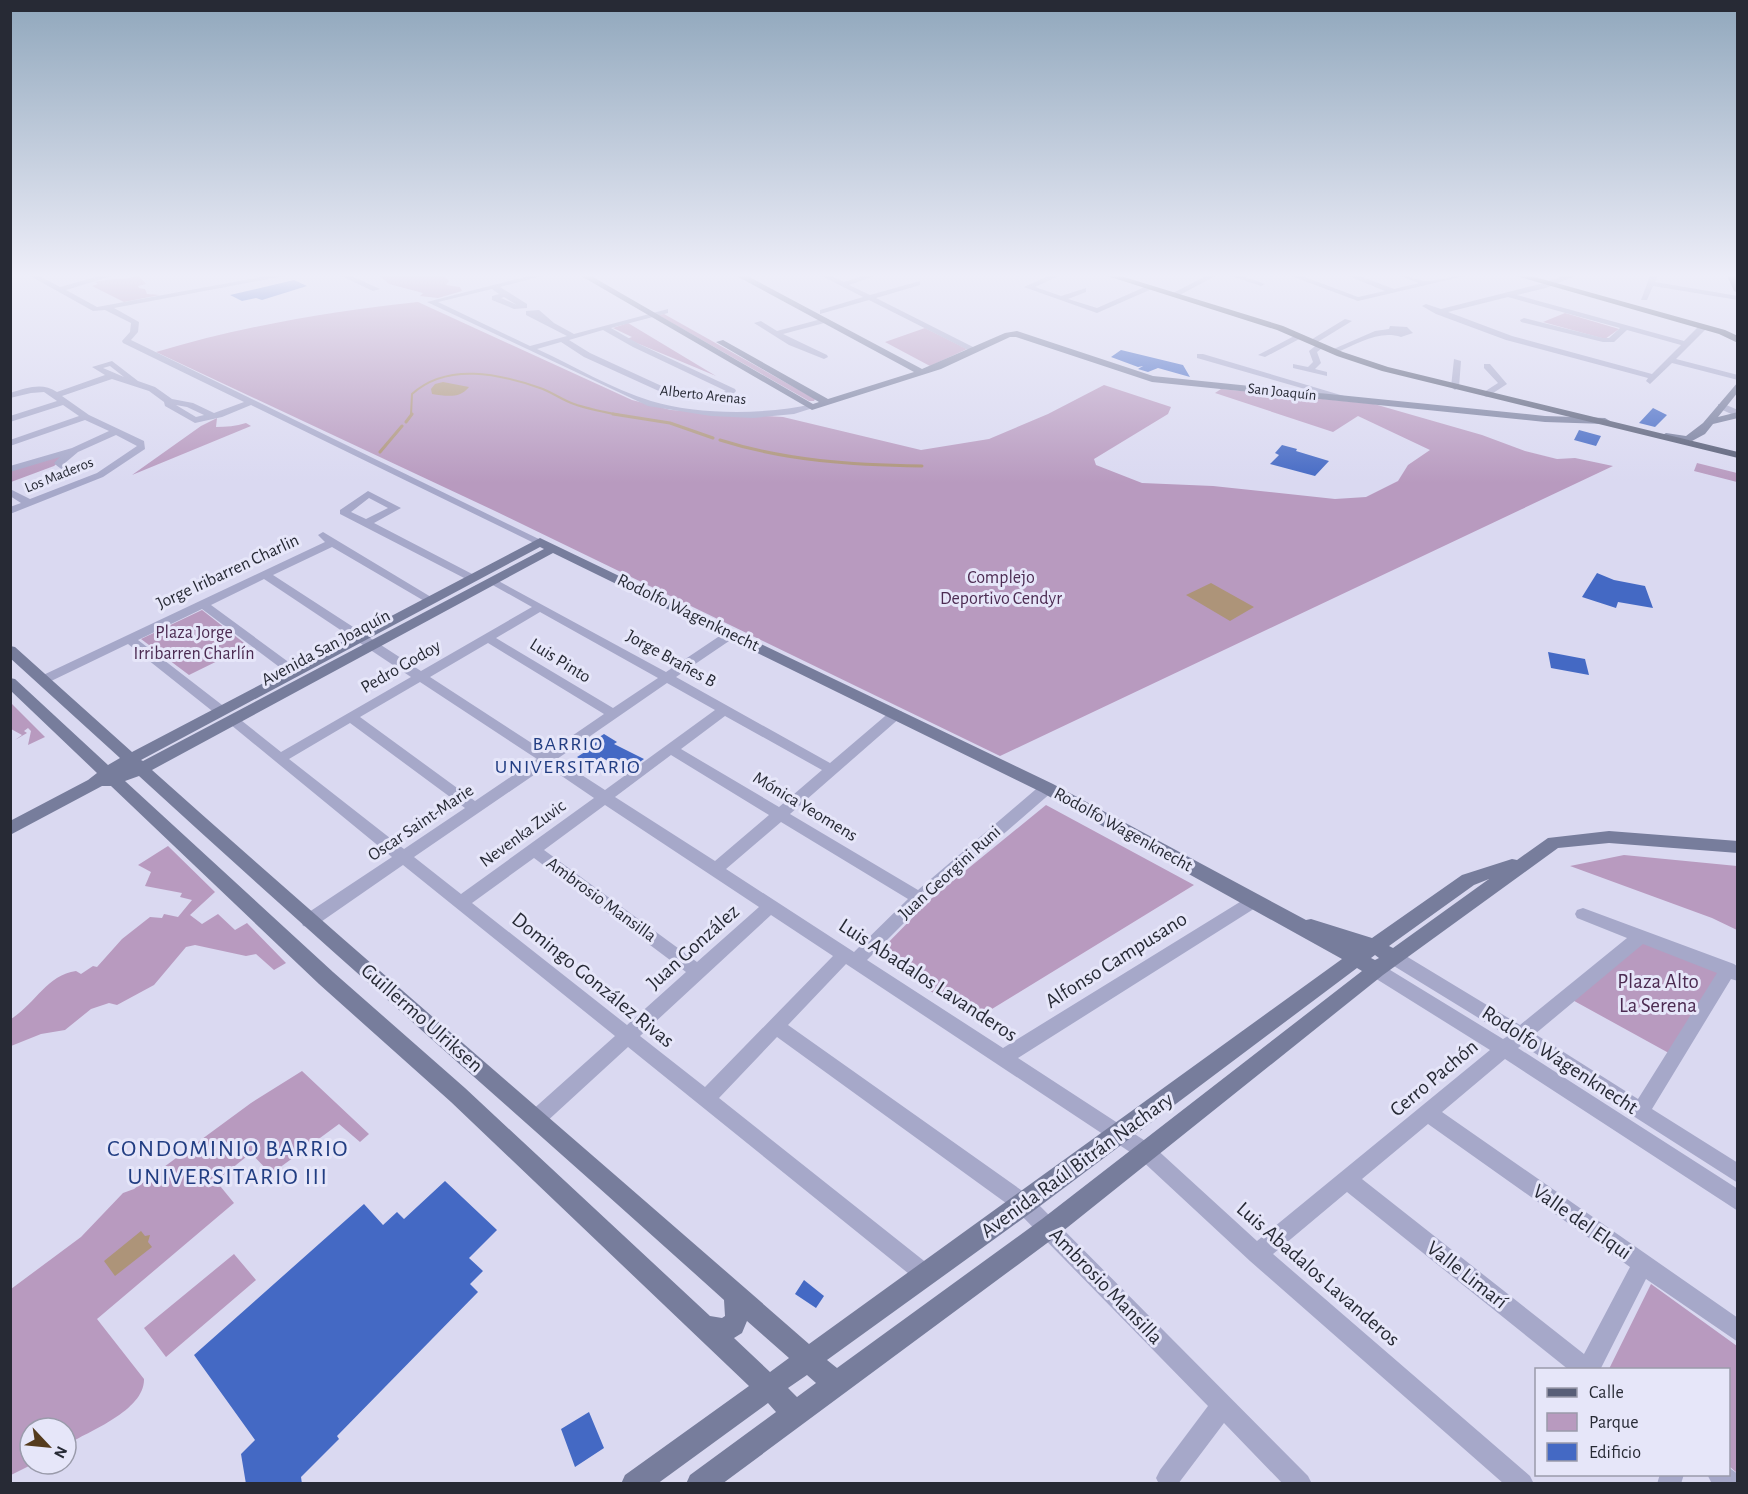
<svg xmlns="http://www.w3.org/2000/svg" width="1748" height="1494" viewBox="0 0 1748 1494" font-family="'Alegreya Sans',sans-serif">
<rect width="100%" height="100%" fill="#dad9f1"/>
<!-- green -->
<path fill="#b89abf" d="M440,273L449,281L446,285L460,287L462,291L438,298L420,296L423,293L389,284L378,274Z
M139,276L146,284L138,286L139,288L145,289L147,294L160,295L124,302L92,286L98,284L95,282C111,278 123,280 139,276Z
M418,302L632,400L671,410L783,417L921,450L989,439L1048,414L1104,385L1171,407L1168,414L1094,459L1096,465L1142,483L1213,486L1335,499L1366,497L1398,481L1408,465L1430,450L1358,416L1333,432L1215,393L1221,389L1374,404L1482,435L1525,451L1557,459L1575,458L1613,466L1000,756L495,511L156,352C240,327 330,311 418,302Z
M1565,313L1619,329L1605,339L1543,322Z
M664,314L815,399L814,401H809L658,315Z
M628,323L716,376L627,339L632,337L613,328Z
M925,328L967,349L930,366L885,342Z
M217,418L216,427C226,427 236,426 246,423L251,426L132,475L201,426Z
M70,452L54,466L11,482L10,471Z
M1697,463L1737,473V482L1694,471Z
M202,610L248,646L189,675L141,639Z
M11,703L45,737L28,745L31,731L28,728L24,731L27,733L15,740L22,735L11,729Z
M1046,805L1194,885L974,1020L876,955L932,898Z
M168,846L215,892L190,915L202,924L218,914L235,930L247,923L286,963L274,970L256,954L246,956L195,945L186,947L154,985L117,1005L109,1003L91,1009L65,1030L41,1034L11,1046V1019C35,1004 47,975 76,971L81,974L93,966L97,967L122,939L150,917L162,918L164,914L178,917L192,900L180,897L182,893L145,886L151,872L138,865Z
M1624,855L1737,866V930L1712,918L1570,866Z
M1641,936L1728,969L1676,1057L1567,997Z
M302,1071L369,1134L360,1142L339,1124L271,1174L251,1153L216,1181L234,1203L97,1319L144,1379C145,1410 90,1431 66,1445V1428H30V1464H33L11,1475V1289L81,1237L123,1193L134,1189L251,1103Z
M234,1254L256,1280L166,1357L144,1328Z
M1651,1284L1737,1346V1473L1729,1466L1728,1370L1609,1369Z"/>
<!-- water -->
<path fill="#ad9479" d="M443,382L469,387C460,399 446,396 432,394L431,389L435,384Z
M1211,583L1254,607L1230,621L1186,595Z
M141,1231L145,1236L150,1235L148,1242L152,1247L115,1276L104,1261Z"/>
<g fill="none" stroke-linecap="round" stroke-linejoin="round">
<!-- stream-far1 -->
<path stroke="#ad9479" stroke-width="2" d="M411,415L412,394C447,362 500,374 540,388C552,392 562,400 574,404C588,409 604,412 619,415"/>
<!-- stream -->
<path stroke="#ad9479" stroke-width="3" d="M613,414L670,423L713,438
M406,422L412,414
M720,440C786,461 853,465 922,466
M380,452L402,426"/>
</g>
<!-- building -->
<path fill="#4469c4" d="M294,280L307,286L262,300L256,298L242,301L230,295Z
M1121,350L1183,365L1190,377L1158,368L1148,372L1138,369L1143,366L1138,367L1111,357Z
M1653,408L1667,415L1655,427L1639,423Z
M1579,430L1601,436L1596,446L1574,440Z
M1282,445L1297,449L1296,451L1329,461L1315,476L1270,464L1279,455L1275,453Z
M1597,573L1614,580L1645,586L1653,608L1618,602L1616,608L1582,597Z
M1548,652L1585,659L1589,675L1551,668Z
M604,734L617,742L614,744L644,759L626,772L601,757L589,765L577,757L588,750L584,747Z
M445,1181L497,1230L469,1258L483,1271L470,1284L478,1292L337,1436L339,1439L301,1477L302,1484H246L241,1454L255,1440L194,1355L364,1204L383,1225L397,1212L404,1219Z
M804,1280L824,1296L816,1308L795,1294Z
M589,1412L604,1448L575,1467L561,1429Z"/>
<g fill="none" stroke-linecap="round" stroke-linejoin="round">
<!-- street -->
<path fill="#a6a8c9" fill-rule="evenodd" d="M25,273H34L60,287L110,273H122L66,290L97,307L283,273H300L114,308L139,322L138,332L131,340L545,542L540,545L536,544L251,405L222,417L195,423L165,406L164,402L149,391L112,379L62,396L89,415L144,441L145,449L103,477L10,514V507L21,503L10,496V489L30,499L97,473L137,446L116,435L78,452L65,463L74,468V472C67,474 59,468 54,463L60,457L10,472V466L72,448L109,431L85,420L10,446V440L79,416L63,405L10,422V416L57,401L44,392L31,393L10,398V393C27,388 42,382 57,392L105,375L92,367L112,361L138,381L155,387L172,399L193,403L214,413L244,402L123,343L122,341L130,332L131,323L105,310L93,311ZM110,366L124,377L103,368ZM176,405L187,407L204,415L196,417Z
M335,273H345L380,289L373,291Z
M540,273H553L500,287L527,304V308L514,309L492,300V296L499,294L492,289L438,302L530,346L567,336L526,315V311L539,310L554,323L574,334L668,309V313L611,328L639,344L735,389L736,391L729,398L719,400L661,392L584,357L561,342L537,349C574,366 612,389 651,401C696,415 767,415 812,404L816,407L794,414L753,418L711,416L648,406L427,302ZM504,297L517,305L501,298ZM603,330L633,347L726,391L719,394L666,388L590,353L569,340Z
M816,273H825L844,282L872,273H883L849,285L870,295L920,281V285L876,298L979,350L972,352L869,300L820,314V310L863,297Z
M1055,273H1065L1035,287L1061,296L1086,288V292L1068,299L1097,308L1147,286L1154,288L1097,313L1024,287Z
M1212,273H1221L1176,297L1169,295Z
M1222,273H1234L1265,284L1261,286Z
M1283,273H1294L1358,297L1385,291L1341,273H1352L1394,289L1419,283L1392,273C1405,273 1417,282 1429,281C1446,280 1460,273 1477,273L1358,301Z
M1571,273H1582L1546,288L1517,295L1684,341L1700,325H1706V329L1676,359L1738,375V380L1672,363L1650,384L1646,381L1648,378L1506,340L1436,314L1422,306L1426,304L1441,309L1540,284ZM1508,297L1620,328L1609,338H1603L1524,318L1520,320L1521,322L1603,342H1614L1627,330L1681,345L1652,374L1512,336L1448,312Z
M1654,274L1658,276L1655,282L1738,296V300L1653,286L1647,300H1641L1650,276Z
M825,318L829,320L828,322L783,334L827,355L828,357L824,359L789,345L754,323L761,321L777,331Z
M1345,319L1352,321L1316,343L1309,341Z
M1390,326L1407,327L1413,333L1401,337C1379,330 1357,344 1336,353L1329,351L1375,331L1389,329Z
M1298,334L1305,336L1265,357L1258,355Z
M1319,343L1326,345L1317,352L1321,363L1315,369L1327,372V376L1293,368V364L1308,367L1313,362L1309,351Z
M1197,354H1203L1354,399L1347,401L1197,358Z
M1454,359L1461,361L1459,387L1455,390L1451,387Z
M1484,364H1490L1507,384L1487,397L1484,396V392L1498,383L1484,368Z
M1718,404H1724L1738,410V417L1718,408Z
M368,491L401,508L374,523L476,576V580H468L340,514V510ZM369,498L388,508L366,519L351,512Z
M323,532L436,600L430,603L426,602L332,547L273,575L421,671L532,607L489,583L487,581L493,578L666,672L727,631H735L737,634L735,637L676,677L830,763L891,711H901L903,714L901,717L790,814L918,890L1042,784H1052L1054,788L1052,792L925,902L867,960L1003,1048L1248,897L1254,895L1260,897L1262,901L1260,905L1018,1058L1153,1146L1257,1241L1490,1050L1370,975L1368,970L1370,965L1376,963L1382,965L1503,1039L1508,1036L1389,963L1387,958L1389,953L1395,951L1401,953L1520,1025L1627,938L1577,918L1575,914L1577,910L1583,908L1734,964L1738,967V981L1731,979L1652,1109L1738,1163V1183L1522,1045L1518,1048L1738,1189V1211L1505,1059L1442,1112L1738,1318V1342L1646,1279L1600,1370H1569L1347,1192L1273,1254L1530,1476L1534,1484H1504L1250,1261L1139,1158L846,964L788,1025L1031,1197L1308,1476L1312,1484H1283L1224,1423L1178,1484H1159L1156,1478L1160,1470L1208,1406L1017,1211L777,1037L719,1098L933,1268L936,1275L933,1282L926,1285L919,1282L628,1047L544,1124L537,1127L530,1124L528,1118L530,1112L615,1036L403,865L315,926L309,927L303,926L301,921L303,916L392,857L225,720L227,717H237L281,752L411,677L264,579L211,605L298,669L300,672L298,675H290L202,609L138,640L226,708L228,711L226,714H216L128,644L47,683H39L37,680L39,677L325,542L318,535ZM540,612L658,678L613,708L496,638ZM488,643L604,714L547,753L430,677ZM420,682L537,759L475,801L360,717ZM667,683L715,710L605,790L557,759ZM725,716L822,770L779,807L681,749ZM350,723L465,808L404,849L289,759ZM671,755L769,815L715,861L615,797ZM547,766L594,798L461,894L414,857ZM605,805L759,907L697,962L544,850ZM781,822L908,899L854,952L726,869ZM534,858L686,972L627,1025L472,903ZM771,915L833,956L705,1087L640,1036ZM1643,944L1717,973L1638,1099L1535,1034ZM1428,1124L1630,1267L1584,1354L1362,1179Z
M1728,1467L1738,1474V1484L1711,1482L1707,1474H1728Z
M1660,1474H1684L1681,1484H1657Z"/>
<!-- secondary -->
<path fill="#777d9c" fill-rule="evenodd" d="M576,273H586L813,404L819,402L716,342L723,340L828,399L914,372L731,273H742L922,369L1005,333L1017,331L1153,376L1545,416L1605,418L1610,421L1605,424L1545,422L1152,382L1016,337H1010L941,369L812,410Z
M1726,273H1734L1738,281V293L1734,291Z
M1738,382V392L1718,417L1738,412V418L1713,424L1705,434L1692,441L1662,438L1661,436L1666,433L1686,436L1703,423Z
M540,538L1053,784L1306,920L1311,919L1372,938L1462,875L1512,859L1517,860L1548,838L1609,831L1738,841V853L1609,843L1558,848L1383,975L1058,1235L722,1484H686L690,1475L776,1412L768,1403L657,1484H621L625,1475L749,1386L451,1102L319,984L111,786H102L10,835V821L88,780L97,773L10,690V678L15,679L108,765L120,758L10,658V646L15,647L132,752ZM540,547L544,549L143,761L141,760ZM553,553L1041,792L1342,959L809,1344C590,1152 369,964 152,770ZM139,776C332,953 529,1124 724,1300L725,1316L722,1318L710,1316L465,1088L333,972L125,781ZM1489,879L1393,948L1389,946L1474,885ZM1375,955L1379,958L1375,960L1371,958ZM1357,968L1362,971L1042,1219L837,1368L827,1360L1032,1212ZM747,1321L789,1358L770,1372L734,1338L742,1333ZM807,1375L816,1383L797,1397L788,1388Z"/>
<!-- primary -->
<path fill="#585e77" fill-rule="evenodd" d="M1098,273H1111L1283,326L1343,352L1388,367L1738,452V458L1382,371L1337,356L1277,330Z
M1506,273H1520L1725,330L1738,336V343L1719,334Z"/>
</g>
<!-- sky -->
<linearGradient id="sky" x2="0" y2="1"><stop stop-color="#90a7bc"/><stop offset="0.57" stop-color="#eeeef9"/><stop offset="1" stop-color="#eeeef9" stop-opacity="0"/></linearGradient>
<rect width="1748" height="483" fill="url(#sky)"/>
<g text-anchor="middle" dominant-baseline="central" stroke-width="6" stroke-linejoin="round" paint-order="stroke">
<!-- far-street labels -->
<g font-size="15" fill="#272a35" stroke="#e6e6f9">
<text transform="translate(1282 392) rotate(6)">San Joaquín</text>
<text transform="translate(703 395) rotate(6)">Alberto Arenas</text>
<text transform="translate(59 475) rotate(-22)">Los Maderos</text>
</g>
<!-- street labels -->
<g font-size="18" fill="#272a35" stroke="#e6e6f9">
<text transform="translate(228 572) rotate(-25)">Jorge Iribarren Charlin</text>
<text transform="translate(688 613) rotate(26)">Rodolfo Wagenknecht</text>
<text transform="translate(326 648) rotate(-28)">Avenida San Joaquín</text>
<text transform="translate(671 659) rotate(29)">Jorge Brañes B</text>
<text transform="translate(560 661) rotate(32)">Luis Pinto</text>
<text transform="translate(401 667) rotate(-30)">Pedro Godoy</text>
<text transform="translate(805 807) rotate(31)">Mónica Yeomens</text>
<text transform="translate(421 823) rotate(-34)">Oscar Saint-Marie</text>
<text transform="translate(1123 830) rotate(29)">Rodolfo Wagenknecht</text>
<text transform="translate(523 834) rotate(-36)">Nevenka Zuvic</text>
<text transform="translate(950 873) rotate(-42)">Juan Georgini Runi</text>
<text transform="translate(601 900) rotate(36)">Ambrosio Mansilla</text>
</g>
<!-- park labels -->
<g font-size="18" fill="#4c2b52" stroke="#e6e6f9">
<text x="1001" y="578">Complejo<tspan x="1001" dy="21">Deportivo Cendyr</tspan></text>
<text x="194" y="633">Plaza Jorge<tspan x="194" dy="21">Irribarren Charlín</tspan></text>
</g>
<!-- neighbourhood labels -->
<g font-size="20" letter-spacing="1.5" fill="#213d82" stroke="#e6e6f9">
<text x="568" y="744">BARRIO<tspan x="568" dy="23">UNIVERSITARIO</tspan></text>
</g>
<!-- near-street labels -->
<g font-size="21" fill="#272a35" stroke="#e6e6f9">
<text transform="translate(693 947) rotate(-42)">Juan González</text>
<text transform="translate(1116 960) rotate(-32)">Alfonso Campusano</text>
<text transform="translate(593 980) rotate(39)">Domingo González Rivas</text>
<text transform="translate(928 980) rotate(33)">Luis Abadalos Lavanderos</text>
<text transform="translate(422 1018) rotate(41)">Guillermo Ulriksen</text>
<text transform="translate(1560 1060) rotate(33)">Rodolfo Wagenknecht</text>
<text transform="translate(1434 1078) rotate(-40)">Cerro Pachón</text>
<text transform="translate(1077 1165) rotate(-36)">Avenida Raúl Bitrán Nachary</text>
<text transform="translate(1582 1222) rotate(35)">Valle del Elqui</text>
<text transform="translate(1318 1274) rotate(41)">Luis Abadalos Lavanderos</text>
<text transform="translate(1467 1275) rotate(38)">Valle Limarí</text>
<text transform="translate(1106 1286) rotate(46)">Ambrosio Mansilla</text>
</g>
<!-- near-park labels -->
<g font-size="21" fill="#4c2b52" stroke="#e6e6f9">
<text x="1658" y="981">Plaza Alto<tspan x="1658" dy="24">La Serena</tspan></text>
</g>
<!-- near-neighbourhood labels -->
<g font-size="24" letter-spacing="1.5" fill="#213d82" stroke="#e6e6f9">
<text x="228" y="1149">CONDOMINIO BARRIO<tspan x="228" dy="28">UNIVERSITARIO III</tspan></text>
</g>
</g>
<!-- border -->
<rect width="1748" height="1494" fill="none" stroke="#272a35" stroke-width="24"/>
<!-- legend -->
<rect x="1535" y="1368" width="195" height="108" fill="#e6e6f9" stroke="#9a9bab" stroke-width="1.5"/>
<rect x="1547" y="1388" width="30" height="9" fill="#585e77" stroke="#9a9bab" stroke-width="1.5"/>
<text x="1589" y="1398" font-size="18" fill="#272a35">Calle</text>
<rect x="1547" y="1413" width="30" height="18" fill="#b89abf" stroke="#9a9bab" stroke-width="1.5"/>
<text x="1589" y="1428" font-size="18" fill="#272a35">Parque</text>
<rect x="1547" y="1443" width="30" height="18" fill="#4469c4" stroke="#9a9bab" stroke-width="1.5"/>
<text x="1589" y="1458" font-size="18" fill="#272a35">Edificio</text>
<!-- north arrow -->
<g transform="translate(48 1446) rotate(116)"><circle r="28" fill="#e6e6f9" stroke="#9a9bab" stroke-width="1.5"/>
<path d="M0-4.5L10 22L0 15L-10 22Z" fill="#553b1d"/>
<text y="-9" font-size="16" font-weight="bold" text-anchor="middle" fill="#272a35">N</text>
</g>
</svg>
